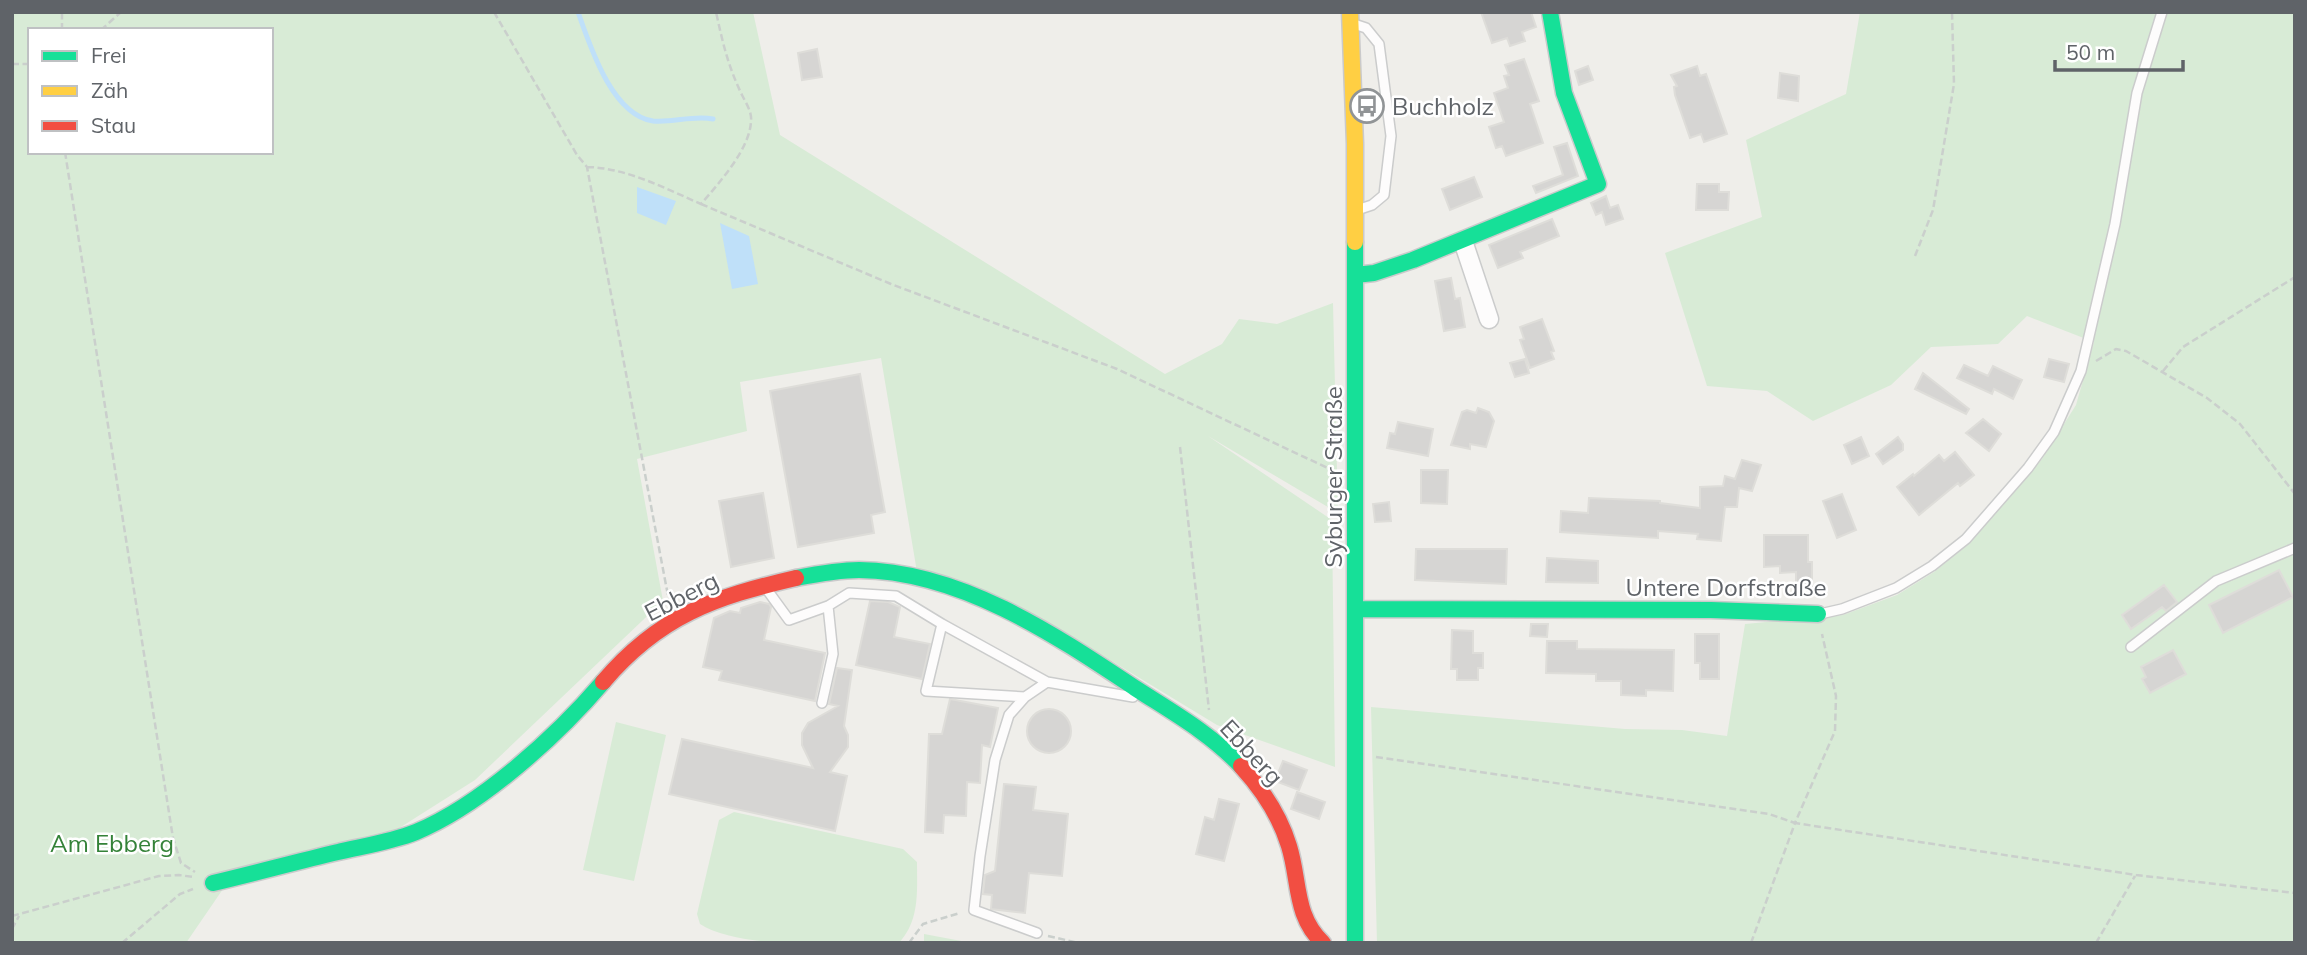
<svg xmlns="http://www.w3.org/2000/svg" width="2307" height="955" viewBox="0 0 2307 955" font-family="Mulish,sans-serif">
<rect width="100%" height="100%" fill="#efeeea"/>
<!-- green -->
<path fill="#d8ebd6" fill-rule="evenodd" d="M12,12H753L780,135L1165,374L1222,344L1239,319L1277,324L1333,303L1338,513L1208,436L1332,520L1335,767L1217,725L1044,620L917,572L881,358L740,382L747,431L637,459L663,601L475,780L393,832L223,889L186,943H12ZM30,30H271V152H30Z
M1860,12H2295V943H1377L1371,707L1625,729L1682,730L1727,736L1745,624L1843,615L1897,595L1934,572L1970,543L2042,459L2076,405L2094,342L2027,316L1998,344L1931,347L1891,385L1813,421L1767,391L1707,386L1665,253L1762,217L1746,140L1846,94Z
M616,722L666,735L634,881L583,870Z
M734,812L903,849L917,862C917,891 920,920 899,943C848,943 742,951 700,924L697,914L719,820Z
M924,934L972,943H924Z"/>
<!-- water -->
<path fill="#bfe0f9" d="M637,187L676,201L666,225L637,213Z
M720,223L749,236L758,284L732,289Z"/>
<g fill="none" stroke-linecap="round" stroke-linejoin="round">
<!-- stream -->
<path stroke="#bfe0f9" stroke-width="5" d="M578,12C590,46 612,115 653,121C673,123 693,115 713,119"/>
</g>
<!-- building -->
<path fill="#d6d5d3" stroke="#deddd9" stroke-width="2" d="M1481,12H1531L1536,27L1522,32L1525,41L1510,46L1507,38L1492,43Z
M817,49L822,77L802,80L798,53Z
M1524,59L1539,101L1530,104L1543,143L1506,156L1502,146L1496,148L1489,127L1504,122L1494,93L1508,88L1504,76L1509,75L1505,65Z
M1588,66L1593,80L1579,85L1575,71Z
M1697,66L1700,76L1706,74L1727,134L1704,142L1701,134L1690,138L1675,95L1674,87L1677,86L1671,75Z
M1780,73L1799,76L1798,101L1778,98Z
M1567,143L1578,176L1536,193L1533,186L1563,175L1554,147Z
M1474,177L1482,197L1450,210L1442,189Z
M1697,184H1719V192H1729L1728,210H1696Z
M1606,196L1610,208L1618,205L1623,219L1606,225L1602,212L1596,215L1591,203Z
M1552,219L1559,236L1520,252L1523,258L1498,268L1489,245Z
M1451,278L1455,299L1460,298L1465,327L1444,331L1435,281Z
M1542,319L1554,351L1551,352L1554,359L1530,368L1520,340L1524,339L1520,327Z
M1525,359L1529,373L1515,377L1510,363Z
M2049,359L2069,364L2064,382L2044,377Z
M1964,365L1988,376L1993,366L2022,380L2013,399L1994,389L1992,394L1957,378Z
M1923,373L1969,409L1966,414L1915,389Z
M860,374L885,512L871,515L874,533L798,547L770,391Z
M1478,408L1489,412L1494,421L1486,447L1470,444V449L1451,445L1462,412L1467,410L1476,413Z
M1983,419L2001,434L1989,451L1966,433Z
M1398,422L1433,429L1428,456L1387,448L1390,433L1395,434Z
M1861,437L1869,456L1852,464L1844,445Z
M1898,437L1903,444V450L1883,464L1876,454Z
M1955,452L1974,475L1960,486L1958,483L1919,515L1897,487L1913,474L1914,476L1939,455L1944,461Z
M1742,460L1761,465L1752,491L1739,488L1737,507H1725L1721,541L1697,539L1698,534L1658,531V538L1560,532L1561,511L1588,513L1589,498L1660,501V503L1700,508V487L1723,486L1725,476L1735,479Z
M1421,470H1448L1447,504L1421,503Z
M763,493L774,558L731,567L719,501Z
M1842,494L1856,530L1837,538L1823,501Z
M1389,502L1391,521L1375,522L1373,504Z
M1764,535H1808V562H1812V590H1796V572L1780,573V566L1764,567Z
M1416,549H1507L1506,584L1415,580Z
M1547,558L1598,561V583L1546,582Z
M2279,570L2293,597L2223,633L2209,605Z
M2164,585L2177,602L2166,611L2162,607L2131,629L2122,615Z
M870,601L888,602L900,607L894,637L930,644L922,679L856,665Z
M760,602L769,604L771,607L764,640L825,653L815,701L719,680L722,671L703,667L714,618L730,611L740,613L741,608Z
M1531,624H1548L1547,637L1530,636Z
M1452,630L1473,631V653H1483V668H1478V680H1457V669H1451Z
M1695,634H1719V679H1700V663H1695Z
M1547,641H1577V649L1674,650L1673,691L1646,690V696L1621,695V681H1596V674L1546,673Z
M2173,650L2186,674L2150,693L2142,679L2146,677L2141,667Z
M837,668L852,670L844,726L848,735V747L830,772L847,776L835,831L669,794L682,739L813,768L802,745V733L808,723L838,706L829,704Z
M950,699L998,708L990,747L982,745L980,783L967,782L966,816L944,815L943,833L925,832L929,734H942Z
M1027 731a22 22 0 1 1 44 0a22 22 0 1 1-44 0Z
M1283,761L1307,770L1299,790L1275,781Z
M1004,784L1036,787L1033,810L1068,814L1062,876L1029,873L1025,913L991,909L992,895L983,894L985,875L995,871Z
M1297,792L1325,802L1319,819L1291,809Z
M1219,799L1239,804L1224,861L1196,854L1205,817L1214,820Z"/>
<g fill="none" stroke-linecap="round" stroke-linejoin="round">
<!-- lane casing -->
<g stroke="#cbcccc" stroke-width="12">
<path id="lane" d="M1354,24L1366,28L1379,44L1391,136L1384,195L1372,205L1357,210
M765,587L789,620L828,606
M1820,614L1842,609L1896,588L1932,566L1966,539L2028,468L2054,432L2081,371L2115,224L2137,93L2162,12
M2131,647L2216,581L2295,548
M1025,697L926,691L942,624L1047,682
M822,703L833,654L828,606L849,593L896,596L942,624
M1037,933L974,910L980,856L995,760L1009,715L1025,697L1047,682L1133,697"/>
</g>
<!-- street casing -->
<g stroke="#cbcccc" stroke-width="21">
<path id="street" d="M1463,241L1489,319"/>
</g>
<!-- fast casing -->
<g stroke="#cacacb" stroke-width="19">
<path id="fast" d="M1355,242V943
M1355,275L1374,273L1413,260L1598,184L1564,93L1550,12
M796,578C817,574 838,570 859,570C960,571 1054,634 1135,688C1172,712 1210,733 1241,766
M1355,609L1711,610L1818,614
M213,883C255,873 296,862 338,852C364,846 391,842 416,832C481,805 557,736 603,682"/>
</g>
<!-- slow casing -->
<g stroke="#cacacb" stroke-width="19">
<path id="slow" d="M1350,12L1355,144V242"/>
</g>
<!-- jam casing -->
<g stroke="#cacacb" stroke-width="19">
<path id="jam" d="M603,682C659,616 714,597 796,578
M1241,766C1262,789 1280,816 1289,846C1300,881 1294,916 1323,943"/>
</g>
<!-- path -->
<path stroke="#cacfcc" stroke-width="2.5" stroke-dasharray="7 3.5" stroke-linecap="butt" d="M494,12L577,155L587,167L669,601
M62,30V12
M101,30L121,12
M12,64H30
M65,152L173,838L181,863L195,872
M587,167C627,168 664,188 701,204C719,183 750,149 751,121C752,112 746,103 742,95C728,66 723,44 716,12
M701,204L891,284L1117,369L1334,471
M1915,256L1933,210L1954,84L1952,12
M2096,361L2116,349L2126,351L2207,398L2240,424L2295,494
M2163,371L2183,347L2295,277
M1180,447L1209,710
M1376,757L1769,814L1795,823L1835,731L1836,696L1822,634
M12,916L159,876L179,875L193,877
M12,929L19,916
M1048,936L1079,943
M122,943L180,894L193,889
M909,943L923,924L960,913
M1751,943L1795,823L2136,875L2295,893
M2096,943L2135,876"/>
<!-- lane -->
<use href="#lane" stroke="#fdfcfc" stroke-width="9"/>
<!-- street -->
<use href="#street" stroke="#fdfcfc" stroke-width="18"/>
<!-- fast -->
<use href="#fast" stroke="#16e098" stroke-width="16"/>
<!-- slow -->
<use href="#slow" stroke="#ffcf43" stroke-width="16"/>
<!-- jam -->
<use href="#jam" stroke="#f24e42" stroke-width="16"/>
</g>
<!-- icons -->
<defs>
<g id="bus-ring" transform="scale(1.75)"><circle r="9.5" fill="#fff" stroke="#919496" stroke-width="1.5"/><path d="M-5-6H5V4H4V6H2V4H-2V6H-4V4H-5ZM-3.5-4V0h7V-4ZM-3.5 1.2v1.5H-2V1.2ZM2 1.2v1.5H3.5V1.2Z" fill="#919496"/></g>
</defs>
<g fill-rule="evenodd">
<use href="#bus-ring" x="1367" y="106"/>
</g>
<g text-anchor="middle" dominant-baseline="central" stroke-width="5" stroke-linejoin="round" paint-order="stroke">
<!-- poi labels -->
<g font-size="24" fill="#5f6368" stroke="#fff" text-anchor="start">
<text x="1392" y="106">Buchholz</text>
</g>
<!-- street labels -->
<g font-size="24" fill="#5f6368" stroke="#fff">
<text transform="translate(1333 477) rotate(-90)">Syburger Straße</text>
<text x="1726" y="587">Untere Dorfstraße</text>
<text transform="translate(681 596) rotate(-27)">Ebberg</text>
<text transform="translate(1252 752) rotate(47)">Ebberg</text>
</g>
<!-- park labels -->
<g font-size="24" fill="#348238" stroke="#fff">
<text x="112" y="843">Am Ebberg</text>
</g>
</g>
<!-- border -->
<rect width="2307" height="955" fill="none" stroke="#5f6368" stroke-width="28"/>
<!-- legend -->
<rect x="28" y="28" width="245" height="126" fill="#ffffff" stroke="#bfc1c3" stroke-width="2"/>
<rect x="42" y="51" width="35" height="10" fill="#16e098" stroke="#bfc1c3" stroke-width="2"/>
<text x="91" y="63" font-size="21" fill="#5f6368">Frei</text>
<rect x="42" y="86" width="35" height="10" fill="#ffcf43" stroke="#bfc1c3" stroke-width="2"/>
<text x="91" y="98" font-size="21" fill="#5f6368">Zäh</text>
<rect x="42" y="121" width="35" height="10" fill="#f24e42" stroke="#bfc1c3" stroke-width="2"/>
<text x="91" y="133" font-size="21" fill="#5f6368">Stau</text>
<!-- scale -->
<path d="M2055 60v10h128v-10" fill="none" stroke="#5f6368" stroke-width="3.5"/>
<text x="2066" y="60" font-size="21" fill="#5f6368" stroke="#ffffff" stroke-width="5" paint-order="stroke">50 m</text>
</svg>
